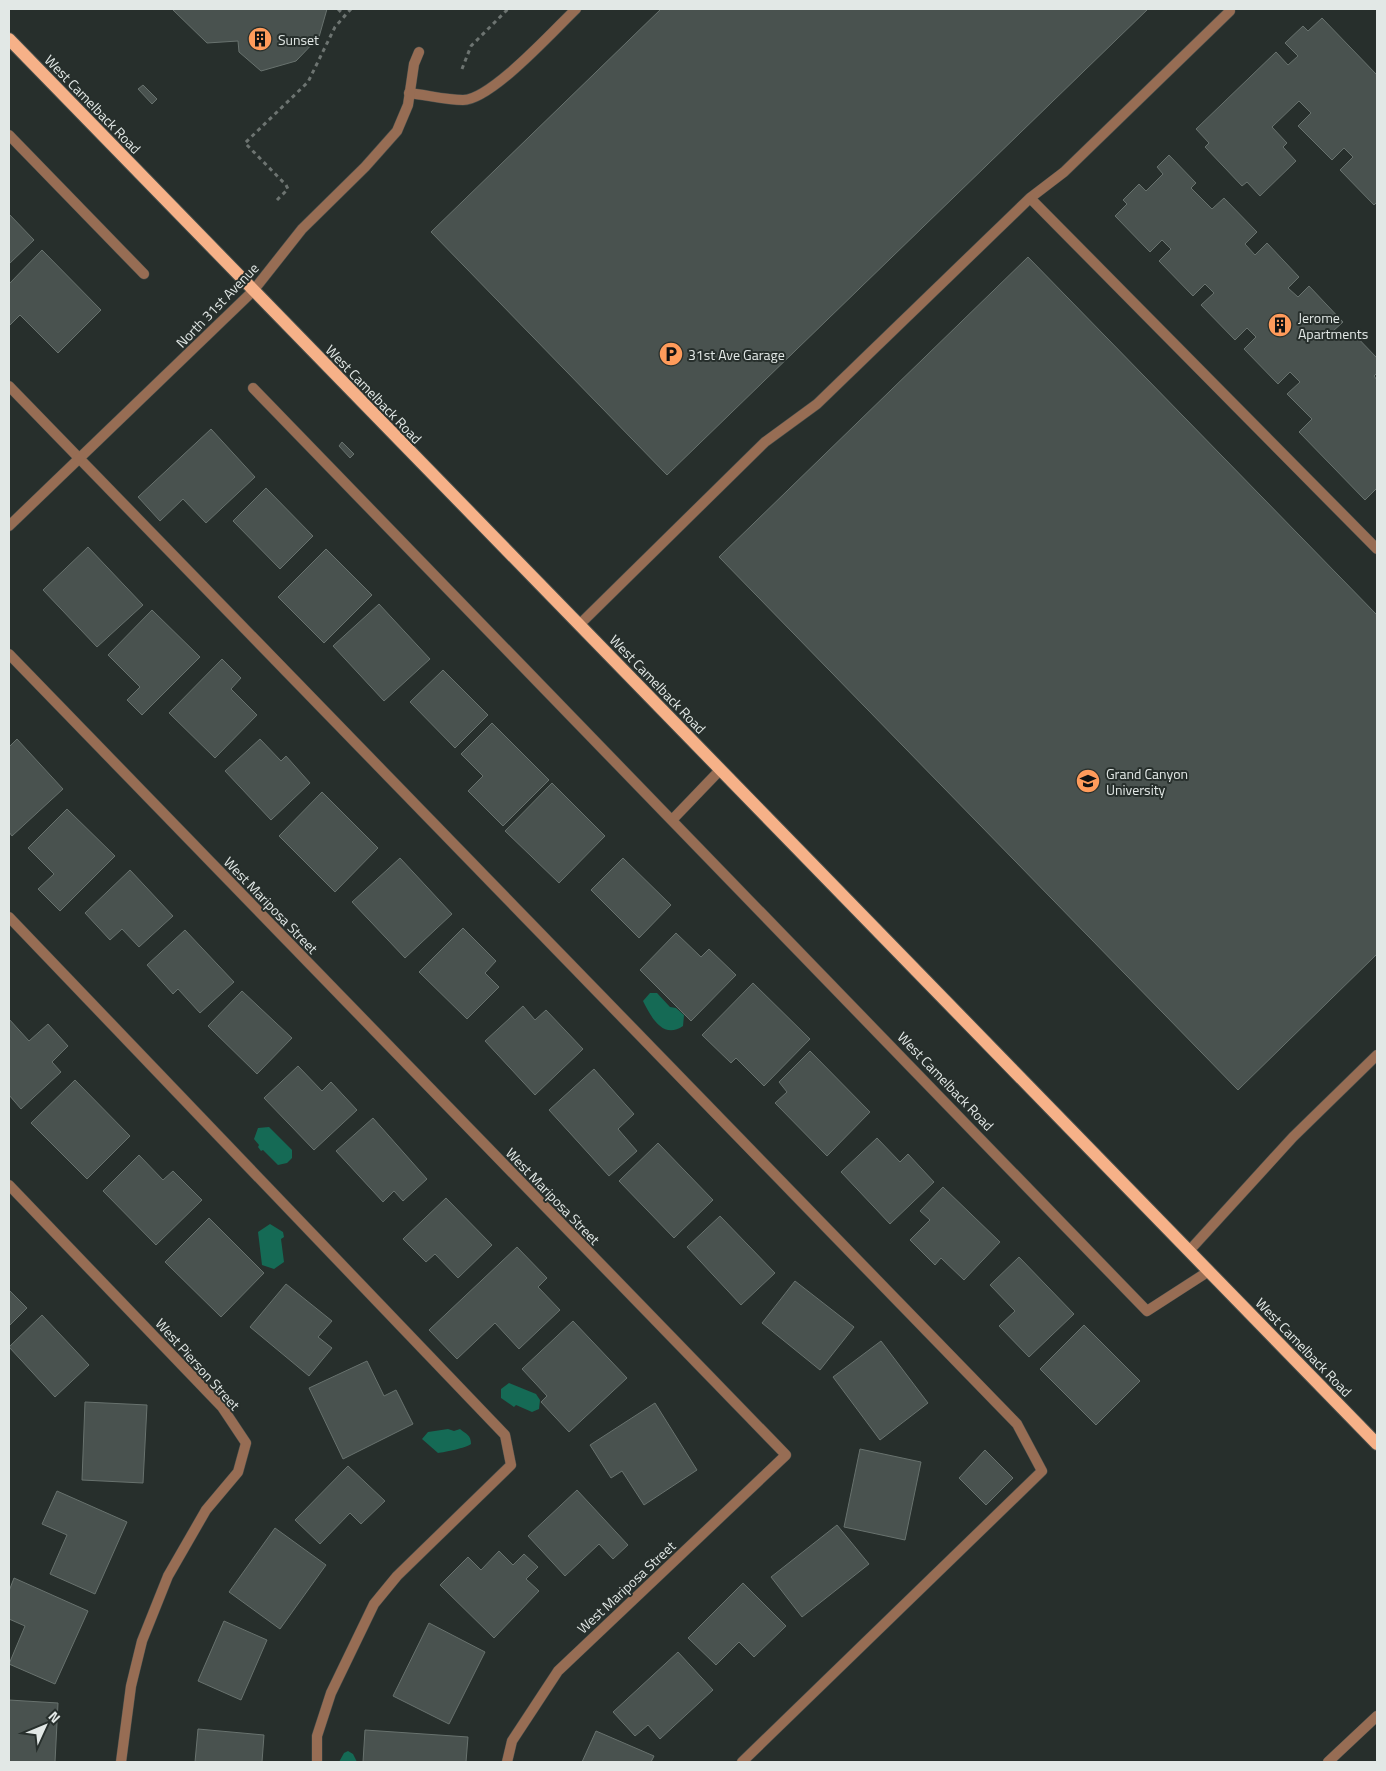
<svg xmlns="http://www.w3.org/2000/svg" width="1386" height="1771" viewBox="0 0 1386 1771" font-family="'Titillium Web',sans-serif">
<rect width="100%" height="100%" fill="#272f2c"/>
<!-- water -->
<path fill="#156a55" d="M650,993H657L670,1007L676,1008L684,1015L683,1026C663,1040 651,1017 643,1001Z
M269,1127L292,1150V1158L287,1163L278,1165L263,1150L261,1151L258,1147L259,1145L254,1139L258,1128Z
M270,1224L283,1232L284,1237L281,1239L284,1262L274,1269L262,1265L258,1232Z
M509,1383L536,1394L540,1400L539,1409L532,1412L516,1405L514,1407L501,1398V1389Z
M448,1429L454,1431L460,1429C466,1434 471,1435 471,1444C466,1448 445,1452 438,1453L422,1439L428,1432Z
M348,1751L353,1754L357,1762H339L344,1753Z"/>
<!-- building -->
<path fill="#49524f" stroke="#68726e" d="M172,9H327L319,37L296,61L261,71L239,52L238,41L207,43Z
M661,9H1148L667,475L431,232Z
M1322,18L1377,75V202L1374,205L1340,170L1353,157L1344,148L1332,160L1298,126L1311,113L1299,101L1272,127L1287,143L1283,147L1296,161L1260,196L1247,182L1242,186L1205,147L1209,143L1196,129L1276,52L1288,65L1298,56L1285,43L1303,26L1308,31Z
M143,85L157,99L152,104L138,89Z
M1169,155L1196,183L1191,188L1212,209L1224,198L1257,232L1245,244L1255,255L1267,243L1299,277L1288,288L1298,297L1309,286L1343,322L1332,332L1340,341L1351,331L1377,358V373L1374,376L1377,380V488L1365,500L1299,432L1312,419L1287,394L1300,382L1290,372L1278,384L1244,349L1256,337L1247,328L1235,340L1201,305L1214,293L1205,284L1193,296L1159,261L1171,249L1162,240L1150,252L1115,216L1127,204L1123,200L1139,184L1146,191L1163,174L1157,167Z
M9,214L34,240L9,264Z
M42,250L101,310L58,353L20,315L10,325L9,323V284Z
M1028,257L1377,615V954L1238,1090L719,557Z
M211,429L255,477L206,523L183,499L160,521L138,497Z
M342,442L354,454L350,458L339,446Z
M266,488L313,536L280,569L233,521Z
M88,547L143,605L97,647L43,590Z
M326,549L372,595L324,643L278,597Z
M379,604L430,659L384,701L333,646Z
M152,610L200,657L142,715L127,700L140,687L108,655Z
M222,659L241,678L231,689L257,715L215,758L169,713Z
M443,670L488,715L455,748L410,702Z
M492,723L549,780L503,826L468,791L483,776L461,754Z
M17,739L63,789L12,836L9,832V747Z
M260,739L281,761L286,756L310,783L271,820L225,771Z
M552,783L605,836L559,883L505,831Z
M322,792L378,848L335,892L279,836Z
M67,809L115,856L60,911L38,889L54,874L28,848Z
M400,858L452,914L405,958L352,902Z
M623,858L671,905L639,938L591,890Z
M130,870L173,916L139,947L122,929L110,940L85,913Z
M463,928L496,961L485,973L499,987L467,1019L419,972Z
M185,930L234,982L200,1013L178,989L173,994L147,965Z
M676,933L701,957L709,949L736,975L691,1021L640,970Z
M753,983L810,1039L764,1086L736,1058L731,1063L702,1035Z
M242,991L292,1038L257,1074L208,1026Z
M523,1006L535,1020L546,1010L583,1049L535,1095L485,1041Z
M9,1019L29,1041L48,1024L68,1046L52,1062L61,1072L21,1109L9,1095Z
M810,1051L870,1112L827,1156L775,1103L787,1092L779,1082Z
M298,1066L322,1091L331,1082L357,1110L314,1150L264,1098Z
M594,1069L634,1114L618,1129L637,1151L609,1176L549,1110Z
M75,1080L130,1136L87,1179L31,1123Z
M373,1118L427,1179L403,1201L394,1191L383,1202L336,1151Z
M877,1138L900,1162L908,1154L934,1182L890,1224L841,1172Z
M658,1143L713,1200L674,1238L619,1181Z
M139,1155L163,1180L173,1171L202,1200L156,1245L103,1191Z
M943,1187L1000,1242L964,1280L941,1258L935,1265L910,1240L930,1220L920,1211Z
M446,1198L492,1245L458,1278L435,1254L426,1262L403,1239Z
M720,1216L775,1273L741,1305L687,1247Z
M209,1218L264,1273L221,1317L165,1262Z
M517,1247L547,1278L538,1287L560,1310L519,1349L495,1323L457,1359L429,1330Z
M1019,1257L1074,1314L1029,1357L999,1326L1015,1311L990,1285Z
M795,1281L854,1327L820,1370L762,1323Z
M286,1284L332,1321L318,1337L332,1348L309,1376L250,1327Z
M9,1290L27,1308L9,1326Z
M42,1315L89,1365L55,1397L9,1347Z
M573,1321L627,1378L569,1432L541,1402L547,1396L522,1369Z
M1084,1325L1140,1381L1096,1425L1040,1369Z
M881,1341L928,1403L880,1440L833,1377Z
M367,1361L384,1396L396,1390L413,1424L343,1459L309,1388Z
M85,1402L147,1405L143,1483L82,1480Z
M655,1403L697,1470L644,1505L622,1471L611,1478L590,1445Z
M860,1449L921,1462L905,1540L844,1527Z
M985,1450L1013,1478L986,1505L959,1478Z
M348,1466L385,1501L361,1524L350,1513L320,1544L295,1520Z
M577,1490L628,1545L613,1559L599,1544L565,1576L528,1536Z
M57,1491L127,1522L95,1594L50,1574L67,1535L42,1524Z
M837,1525L869,1564L802,1617L771,1577Z
M275,1528L326,1565L280,1629L229,1592Z
M499,1551L513,1565L524,1554L538,1567L526,1579L539,1591L494,1638L440,1585L468,1557L481,1570Z
M14,1578L88,1611L55,1684L9,1664L25,1626L9,1619V1591Z
M743,1583L786,1626L754,1657L739,1642L716,1665L688,1638Z
M224,1621L267,1640L241,1700L198,1681Z
M429,1623L485,1652L449,1724L393,1696Z
M678,1652L713,1690L660,1739L648,1725L635,1736L613,1712Z
M9,1700L58,1703L55,1762H9Z
M198,1729L264,1735L262,1762H195Z
M365,1730L468,1737L466,1762H363Z
M596,1731L654,1756L651,1762H582Z"/>
<g fill="none" stroke-linecap="round" stroke-linejoin="round">
<!-- service casing -->
<g stroke="#454d4a" stroke-width="11">
<path id="service" d="M409,93C427,95 446,100 463,100C491,100 554,30 576,9
M1030,198L1064,172L1230,11
M9,386L1017,1424L1042,1471L742,1762
M579,625L765,442L817,404L1030,198L1377,549
M9,917L505,1435L511,1465L397,1576L374,1604L331,1693L317,1736V1762
M1189,1251L1293,1137L1377,1055"/>
</g>
<!-- minor casing -->
<g stroke="#454d4a" stroke-width="11">
<path id="minor" d="M9,135L144,274
M253,291L302,229L365,167L397,131L408,105L414,64L419,52
M253,388L1147,1311L1209,1271
M9,654L786,1455L558,1671L512,1741L507,1762
M673,819L720,770
M9,1185L222,1407L246,1443L238,1472L206,1510L168,1576L142,1641L131,1686L121,1762
M1328,1762L1377,1716"/>
</g>
<!-- tertiary casing -->
<g stroke="#454d4a" stroke-width="11">
<path id="tertiary" d="M9,526L253,291"/>
</g>
<!-- primary casing -->
<g stroke="#454d4a" stroke-width="14">
<path id="primary" d="M9,39L1377,1444"/>
</g>
<!-- path -->
<path stroke="#6d7471" stroke-width="3" stroke-dasharray="4 4" stroke-linecap="butt" d="M338,9L344,15
M462,69L471,46L508,9
M277,200L288,189L286,185L245,143L308,82L335,27L351,9"/>
<!-- service -->
<use href="#service" stroke="#976d54" stroke-width="10"/>
<!-- minor -->
<use href="#minor" stroke="#976d54" stroke-width="10"/>
<!-- tertiary -->
<use href="#tertiary" stroke="#976d54" stroke-width="10"/>
<!-- primary -->
<use href="#primary" stroke="#f6b188" stroke-width="12"/>
</g>
<!-- icons -->
<defs>
<g id="building-disc" transform="scale(1.25)"><circle r="9.5" fill="#ff9b5b" stroke="#272f2c"/><path d="M-4-6H4V6H1V3H-1V6H-4ZM-2.5-4.3h1.7v1.8h-1.7ZM.8-4.3h1.7v1.8H.8ZM-2.5-1h1.7V.8h-1.7ZM.8-1h1.7V.8H.8Z" fill="#111"/></g>
<g id="parking-disc" transform="scale(1.25)"><circle r="9.5" fill="#ff9b5b" stroke="#272f2c"/><path d="M-3.5-5.5H1a3.5 3.5 0 0 1 0 7H-1V5.5H-3.5ZM-1-3.4V-.6H.8a1.4 1.4 0 0 0 0-2.8Z" fill="#111"/></g>
<g id="university-disc" transform="scale(1.25)"><circle r="9.5" fill="#ff9b5b" stroke="#272f2c"/><path d="M0-5L7-2L0 1L-7-2ZM-4 1L0 2.5L4 1V4Q0 6-4 4Z" fill="#111"/></g>
</defs>
<g fill-rule="evenodd">
<use href="#building-disc" x="260" y="39"/>
<use href="#building-disc" x="1280" y="325"/>
<use href="#parking-disc" x="671" y="354"/>
<use href="#university-disc" x="1088" y="781"/>
</g>
<g text-anchor="middle" dominant-baseline="central" stroke-width="4" stroke-linejoin="round" paint-order="stroke">
<!-- poi labels -->
<g font-size="14" fill="#e2e8e6" stroke="#272f2c" text-anchor="start">
<text x="278" y="39">Sunset</text>
<text x="1298" y="317">Jerome<tspan x="1298" dy="16">Apartments</tspan></text>
<text x="688" y="354">31st Ave Garage</text>
<text x="1106" y="773">Grand Canyon<tspan x="1106" dy="16">University</tspan></text>
</g>
<!-- street labels -->
<g font-size="14" fill="#e2e8e6" stroke="#272f2c">
<text transform="translate(93 104) rotate(46)">West Camelback Road</text>
<text transform="translate(217 305) rotate(-46)">North 31st Avenue</text>
<text transform="translate(374 394) rotate(46)">West Camelback Road</text>
<text transform="translate(658 684) rotate(46)">West Camelback Road</text>
<text transform="translate(271 905) rotate(46)">West Mariposa Street</text>
<text transform="translate(946 1081) rotate(46)">West Camelback Road</text>
<text transform="translate(553 1196) rotate(46)">West Mariposa Street</text>
<text transform="translate(1304 1347) rotate(46)">West Camelback Road</text>
<text transform="translate(198 1364) rotate(48)">West Pierson Street</text>
<text transform="translate(626 1587) rotate(-43)">West Mariposa Street</text>
</g>
</g>
<!-- border -->
<rect width="1386" height="1771" fill="none" stroke="#e2e8e6" stroke-width="20"/>
<!-- north arrow -->
<g transform="translate(45 1726) rotate(46)" stroke="#272f2c" stroke-width="4" paint-order="stroke">
<path d="M0-4L9 19L0 12L-9 19Z" fill="#e2e8e6"/>
<text y="-8" font-size="14" font-weight="bold" text-anchor="middle" fill="#e2e8e6">N</text>
</g>
</svg>
